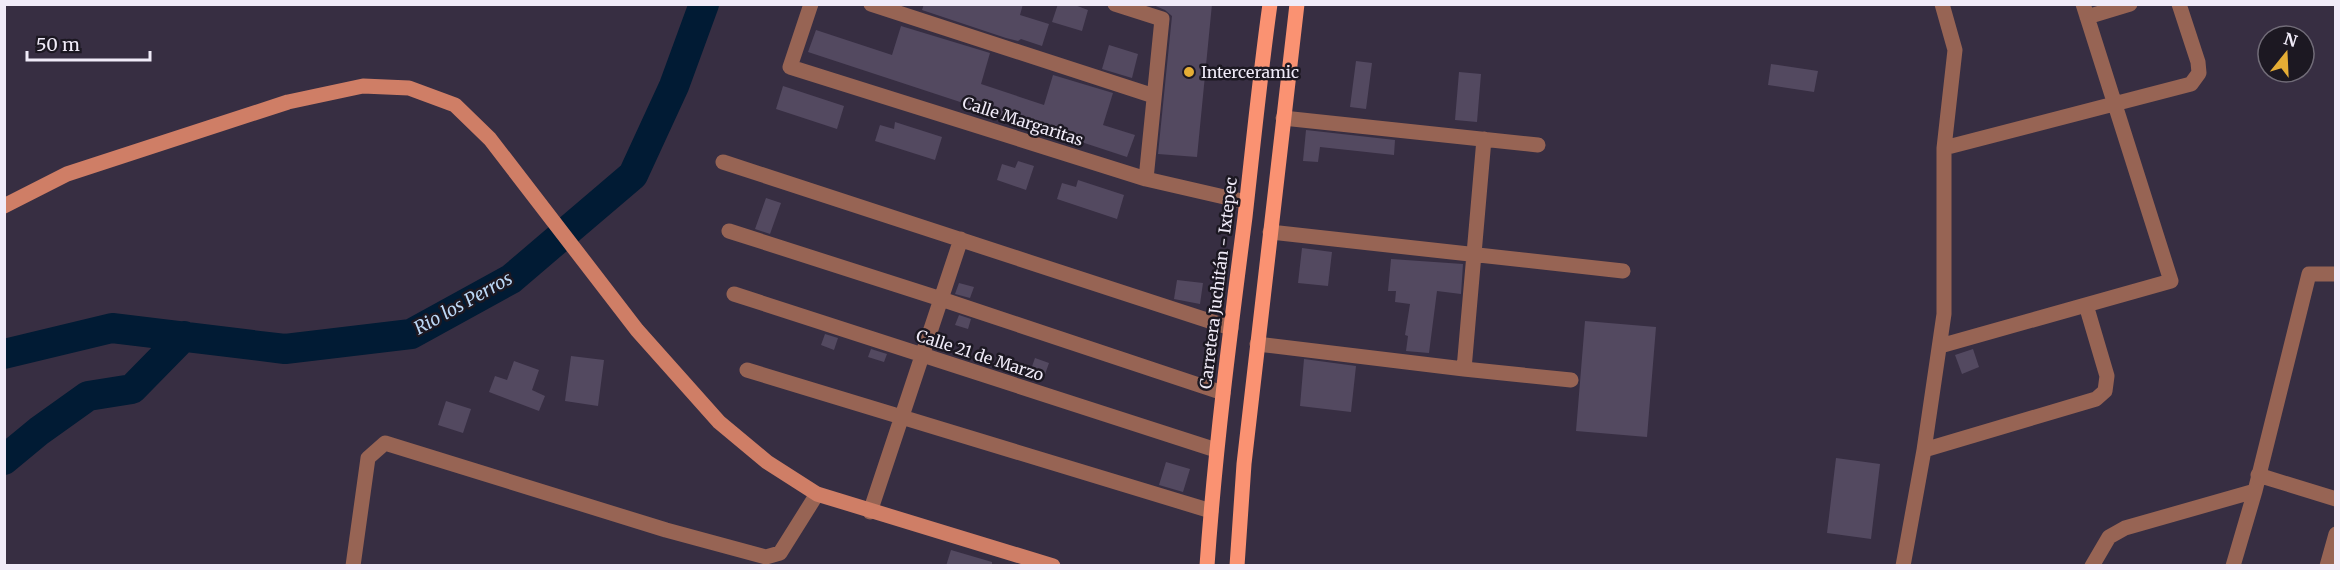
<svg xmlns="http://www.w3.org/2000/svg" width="2340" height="570" viewBox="0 0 2340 570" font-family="Merriweather,serif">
<rect width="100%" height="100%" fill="#372e42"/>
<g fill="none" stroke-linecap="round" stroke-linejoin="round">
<!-- river -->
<path stroke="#011b34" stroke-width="30" d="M4,354L112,328L285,349L411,334L511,279L633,175L674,86L704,4
M4,460L39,431L88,396L132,389L184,336"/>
</g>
<!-- building -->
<path fill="#534960" d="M924,4H1023L1020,15L1049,24L1042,46L1021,39L1018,41L1006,38L922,10Z
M1058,4H1072L1088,10L1082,31L1052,22Z
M1151,4H1212L1197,157L1158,154L1172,16L1165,10Z
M901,26L990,53L981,84L1044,105L1053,75L1113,93L1103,125L1135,135L1127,157L808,52L816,30L892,55Z
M1109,45L1138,54L1132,78L1102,69Z
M1356,61L1372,63L1366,109L1350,107Z
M1771,64L1818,71L1814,92L1768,85Z
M1459,72L1481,74L1477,122L1455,120Z
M783,86L844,106L837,129L776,109Z
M895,122L942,137L935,160L875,141L880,125L894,129Z
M1306,130L1395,140L1394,155L1320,147L1318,162L1303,161Z
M1018,161L1034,166L1026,190L997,180L1002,164L1015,168Z
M1078,180L1124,195L1117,219L1057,199L1062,183L1076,187Z
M766,198L781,203L770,234L755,229Z
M1302,248L1332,252L1328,286L1298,283Z
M1391,259L1463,264L1461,294L1437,291L1429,353L1406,351L1408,336L1405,335L1410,304L1395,302L1396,291H1388Z
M1177,280L1203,283L1200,304L1174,299Z
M959,283L974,287L970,298L955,294Z
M959,315L971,319L968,329L955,325Z
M1585,321L1656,327L1647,437L1576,431Z
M825,334L838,338L834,350L821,345Z
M871,349L887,354L884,362L868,357Z
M1973,349L1979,367L1962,374L1955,355Z
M571,356L604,360L598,406L565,401Z
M1035,358L1049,363L1043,380L1029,375Z
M1304,359L1356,366L1351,412L1300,406Z
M514,361L539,370L532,390L545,396L539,411L489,392L495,376L507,380Z
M446,401L471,409L463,433L438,425Z
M1836,458L1880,464L1871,539L1827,533Z
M1166,462L1190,469L1183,492L1159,485Z
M951,550L992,562V566H946Z"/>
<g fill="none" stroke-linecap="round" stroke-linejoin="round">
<!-- street -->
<path stroke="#976454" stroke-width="15" d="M811,4L790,67L1146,179L1246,202
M871,4L1154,96
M1115,4L1162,19L1146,179
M2087,17L2130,4
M1283,118L1538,145
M1944,148L2191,84L2199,73L2198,62L2179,4
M723,162L1231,328
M729,231L941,299L1223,393
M1270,232L1623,271
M734,294L1216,450
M1257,344L1464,369L1571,380
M1940,346L2171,281L2083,4
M1464,369L1484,139
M747,370L1211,511
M1924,450L2096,399L2105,391L2107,376L2086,305
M2258,475L2336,499
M870,512L961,239
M353,566L368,458L385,443L666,530L766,557L780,553L817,494
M1903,566L1924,450L1944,314V148L1955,50L1942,4
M2092,566L2109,537L2125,528L2255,491
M2233,566L2255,491L2309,274H2336
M2327,566L2336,534"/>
<!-- secondary -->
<path stroke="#cf7e66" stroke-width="15" d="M4,206L67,174L288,102L363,86L409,88L455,105L490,139L637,330L719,422L767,462L817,494L1053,566"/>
<!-- primary -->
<path stroke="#fa9272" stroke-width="15" d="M1207,566C1215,449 1230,333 1245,217C1253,146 1260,75 1270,4
M1237,566L1244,464L1297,4"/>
</g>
<!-- markers -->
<circle fill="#e5ad35" stroke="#1c1822" stroke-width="2" cx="1189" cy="72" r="6"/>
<g text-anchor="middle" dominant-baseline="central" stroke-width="5" stroke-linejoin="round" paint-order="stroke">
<!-- poi labels -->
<g font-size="16" fill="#f0ebf8" stroke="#1c1822" text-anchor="start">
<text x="1201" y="72">Interceramic</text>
</g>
<!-- street labels -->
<g font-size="16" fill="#f0ebf8" stroke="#1c1822">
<text transform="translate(1023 121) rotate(18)">Calle Margaritas</text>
<text transform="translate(1218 283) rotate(-83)">Carretera Juchitán - Ixtepec</text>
<text transform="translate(980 355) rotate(18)">Calle 21 de Marzo</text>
</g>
<!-- water labels -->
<g font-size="18" font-style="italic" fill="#bcd8f6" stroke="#1c1822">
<text transform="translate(463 303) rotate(-29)">Rio los Perros</text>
</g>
</g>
<!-- border -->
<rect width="2340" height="570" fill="none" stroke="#f0ebf8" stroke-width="12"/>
<!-- north arrow -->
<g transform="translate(2286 54) rotate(18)"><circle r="28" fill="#1c1822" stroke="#716c78" stroke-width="1.5"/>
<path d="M0-4.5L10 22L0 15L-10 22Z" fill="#e5ad35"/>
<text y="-9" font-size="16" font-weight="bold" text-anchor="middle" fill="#f0ebf8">N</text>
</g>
<!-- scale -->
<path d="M27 51v9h123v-9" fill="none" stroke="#f0ebf8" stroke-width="3"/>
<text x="36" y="51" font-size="18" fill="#f0ebf8" stroke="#1c1822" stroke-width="4.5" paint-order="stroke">50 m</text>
</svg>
